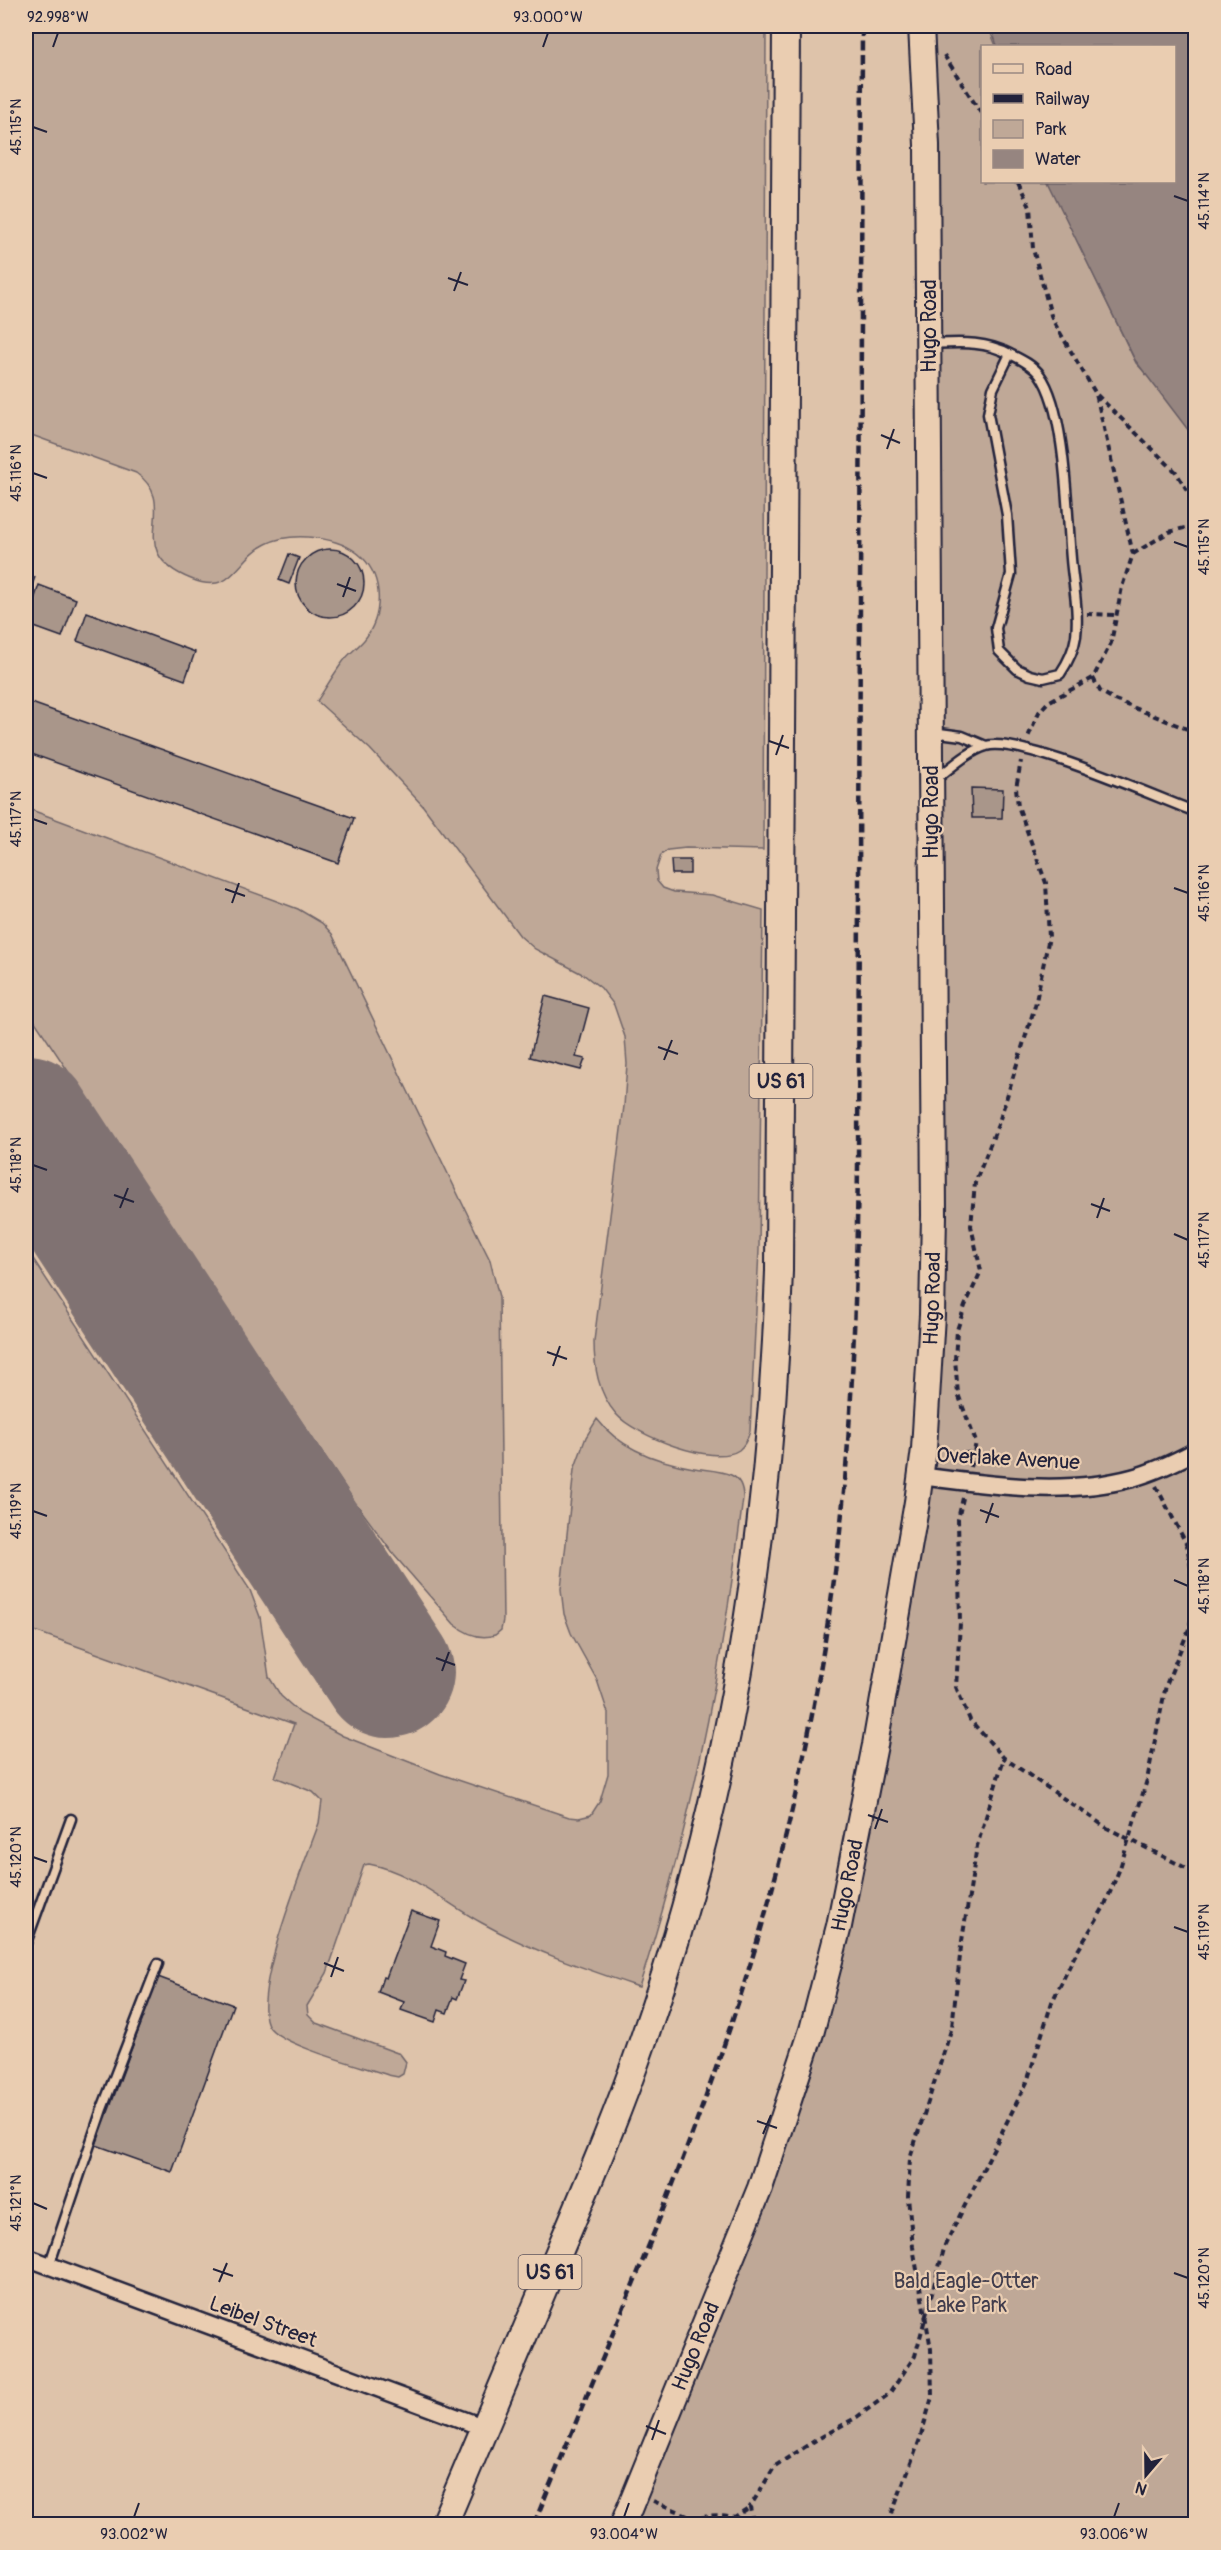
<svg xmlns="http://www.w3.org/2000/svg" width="1221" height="2550" viewBox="0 0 1221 2550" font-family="Pangolin,sans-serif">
<rect width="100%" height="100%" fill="#dec3aa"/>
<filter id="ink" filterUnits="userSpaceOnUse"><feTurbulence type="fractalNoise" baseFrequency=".0167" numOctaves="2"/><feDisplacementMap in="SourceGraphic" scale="12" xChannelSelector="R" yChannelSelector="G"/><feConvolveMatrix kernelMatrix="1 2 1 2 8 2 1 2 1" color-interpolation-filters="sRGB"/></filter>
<g filter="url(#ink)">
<!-- green -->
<path fill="#bfa897" stroke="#706569" stroke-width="1.5" d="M26,26H766L763,850L686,848L668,850L661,855L656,870L657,881L663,888L674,892L712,895L763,910L759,1250L750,1431C748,1438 745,1445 739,1450C714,1467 634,1435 616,1414C598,1393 594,1367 594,1341L624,1106L627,1064L625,1037L614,1005L601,988L584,975L535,949L520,936L423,806L370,749L317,701C325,689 333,675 342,663C348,654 357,648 364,640C383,616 384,579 362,557C340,536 292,531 266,544C236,558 234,597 191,579C119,550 184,506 136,473L26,433Z
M921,26H988L996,46H982V182H1049L1136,363L1195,426V2524H630L812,2030L924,1449Z
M26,808L298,909L322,923L332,934L479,1238L490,1260L499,1297L503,1620L501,1630L495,1635C479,1640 466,1634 454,1624L394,1555L355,1502L26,1008Z
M26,1248L250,1590L260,1617L269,1677L281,1696L300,1713L343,1736L440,1774L569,1817L579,1818L591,1815L600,1801L608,1774V1713L597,1680L571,1633L564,1614L561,1589L574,1470L586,1437L597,1419C620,1449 658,1462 694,1468C706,1470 720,1470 731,1475C740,1479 743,1488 743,1498C723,1663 691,1828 639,1987C586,1969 532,1951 482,1923C445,1903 412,1872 369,1864L364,1865L362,1871L327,1973L307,2006L308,2015L316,2023L400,2054L406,2062L403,2074L398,2077L388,2075C362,2066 286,2047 270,2028C247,2001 307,1857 319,1823L322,1801L313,1792L275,1777L294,1724L26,1628Z"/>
<!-- water -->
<path fill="#968580" stroke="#685d64" stroke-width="1.5" d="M991,26H1195V439L1135,360L1048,182H1174V46H997Z"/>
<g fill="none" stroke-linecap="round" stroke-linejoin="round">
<!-- runway -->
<path stroke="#807272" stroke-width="132" d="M26,1121L388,1672"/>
</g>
<!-- building -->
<path fill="#a9968a" stroke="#22223b" stroke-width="1.5" d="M296 583a34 34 0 1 1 68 0a34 34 0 1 1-68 0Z
M289,554L299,558L289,584L279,580Z
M26,574L35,577L26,602Z
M39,585L76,599L62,637L26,624Z
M87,612L195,652L185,680L77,641Z
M26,701L354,818L338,863L26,752Z
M971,788L1003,789L1002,818H972Z
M671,860H690V874H672Z
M545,996L589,1008L576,1057L585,1059L581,1070L530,1057Z
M411,1911L440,1921L431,1946L446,1952L445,1956L465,1964L459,1980L464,1981L457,1999L453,1997L447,2013L439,2010L435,2022L401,2010L404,2002L378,1992L383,1977L386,1978Z
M158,1977L233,2005L172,2172L96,2145Z"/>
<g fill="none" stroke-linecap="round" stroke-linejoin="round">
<!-- lane casing -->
<g stroke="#22223b" stroke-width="13">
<path id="lane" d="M929,344C958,343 983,340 1010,354L993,389L988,414L1007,515L1011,574L996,628L999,651L1017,669L1030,675L1043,678L1060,674C1068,662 1074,651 1076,636C1079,610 1073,584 1071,559C1067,513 1066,411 1040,375C1033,365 1020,359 1010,354
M932,732L962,736L986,746
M936,779C951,768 967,752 986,746C1020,736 1155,797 1196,812
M26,1943L71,1819
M49,2266L102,2109L158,1964"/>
</g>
<!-- street casing -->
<g stroke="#22223b" stroke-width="21">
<path id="street" d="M920,1476C987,1485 1066,1496 1132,1478C1154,1472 1175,1462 1196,1451
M26,2257L485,2428"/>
</g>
<!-- secondary casing -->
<g stroke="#22223b" stroke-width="28">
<g id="secondary">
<path id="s1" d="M623,2524L760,2188L812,2030L839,1926L875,1745L917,1502L924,1449L932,1315L934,1215L927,145L921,26"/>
</g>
</g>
<!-- primary casing -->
<g stroke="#22223b" stroke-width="30">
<path id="primary" d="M444,2524C482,2434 520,2343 559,2252C589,2181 619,2111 644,2038C730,1792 771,1531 779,1271L786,26"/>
</g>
<!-- path -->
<path stroke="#22223b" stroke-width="4" stroke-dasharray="6 4.5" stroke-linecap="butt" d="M944,55L982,115
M1018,182L1030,207L1033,249L1052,319L1096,394L1133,554L1122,587L1111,643L1093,678L1048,702L1039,712L1028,737
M1097,395L1176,472L1196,505
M1133,554L1169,532L1196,525
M1087,614L1117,615
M1093,678L1100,691L1115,700L1187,729
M944,1457L974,1452L976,1442L958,1394L955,1359L957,1330L965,1306L981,1271L971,1226L975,1183L999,1122L1035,1006L1049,937L1046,883L1018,806L1016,788L1021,761
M970,1467L974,1452
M1156,1486L1187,1545L1196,1597
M963,1498L958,1519L960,1623L956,1687L970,1720L1004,1758L1107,1828L1196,1873
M653,2501L697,2519
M733,2518L750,2507
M753,2521L750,2507L775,2466L816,2440L857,2417L889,2394L915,2356L945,2245L1027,2082L1052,2002L1074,1957L1104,1907L1120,1868L1147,1780L1166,1685L1189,1629L1196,1598
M693,2524C706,2507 746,2519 765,2524
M888,2524L920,2439L932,2397L931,2349L913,2247L908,2197L910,2158L952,2027L961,1947L977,1846L1004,1758"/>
<!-- lane -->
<use href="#lane" stroke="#eacdb1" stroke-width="8"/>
<!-- street -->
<use href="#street" stroke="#eacdb1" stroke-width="16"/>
<!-- secondary -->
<use href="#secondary" stroke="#eacdb1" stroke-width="24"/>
<!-- primary -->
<use href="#primary" stroke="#eacdb1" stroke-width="26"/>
<!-- rail -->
<path stroke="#22223b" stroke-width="4.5" stroke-dasharray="9 4.5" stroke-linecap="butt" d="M534,2524C620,2313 715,2103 774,1882C803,1773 824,1661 838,1549C853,1422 856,1294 858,1167L862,26"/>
</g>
</g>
<!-- ticks -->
<path fill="none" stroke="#22223b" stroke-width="2" d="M53,47L58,33M543,47L548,33M33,127L47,132M1174,196L1188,201M448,278L468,285M454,291L461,272M881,435L900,443M887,449L894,429M33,473L47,478M1174,542L1188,547M337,584L356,591M343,597L350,577M769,741L789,748M776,755L783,735M33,819L47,824M1174,888L1188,893M225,889L245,896M232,903L239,883M658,1047L678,1054M664,1060L672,1040M33,1165L47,1170M114,1195L134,1202M1091,1204L1110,1211M120,1208L128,1188M1097,1218L1104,1198M1174,1234L1188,1240M547,1352L567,1359M553,1366L560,1346M980,1510L999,1517M33,1511L47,1516M986,1523L993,1503M1174,1580L1188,1586M436,1658L455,1665M442,1671L449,1652M868,1815L888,1822M875,1829L882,1809M33,1857L47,1862M1174,1927L1188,1932M324,1963L344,1971M331,1977L338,1957M757,2121L777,2128M763,2134L771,2115M33,2203L47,2209M213,2269L233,2276M1174,2273L1188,2278M219,2282L227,2263M646,2426L666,2434M652,2440L659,2420M134,2517L139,2503M624,2517L629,2503M1114,2517L1119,2503"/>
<g text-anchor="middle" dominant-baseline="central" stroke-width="4.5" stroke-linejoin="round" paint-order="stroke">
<!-- shield labels -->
<g fill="#eacdb1" stroke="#5e555e" stroke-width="1.5">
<rect x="749.5" y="1064" width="63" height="34" rx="4.5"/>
<rect x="518.5" y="2255" width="63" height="34" rx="4.5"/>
</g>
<g font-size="20" font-weight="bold" fill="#22223b">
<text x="781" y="1081">US 61</text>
<text x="550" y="2272">US 61</text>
</g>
<!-- street labels -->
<g font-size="21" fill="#22223b" stroke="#eacdb1">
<text transform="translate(929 326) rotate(-90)">Hugo Road</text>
<text transform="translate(931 812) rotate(-90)">Hugo Road</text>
<text stroke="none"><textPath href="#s1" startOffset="1272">Hugo Road</textPath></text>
<text transform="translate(1008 1459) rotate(3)">Overlake Avenue</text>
<text stroke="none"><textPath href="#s1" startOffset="678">Hugo Road</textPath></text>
<text transform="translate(263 2322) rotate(20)">Leibel Street</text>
<text stroke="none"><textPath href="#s1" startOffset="192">Hugo Road</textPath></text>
</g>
<!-- park labels -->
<g font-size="21" fill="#413d4d" stroke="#eacdb1">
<text x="966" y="2281">Bald Eagle-Otter<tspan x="966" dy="24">Lake Park</tspan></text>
</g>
</g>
<!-- margin -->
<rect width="1221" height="2550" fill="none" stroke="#eacdb1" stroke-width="66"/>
<!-- legend -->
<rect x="981" y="45" width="195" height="138" fill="#eacdb1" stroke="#9a8982" stroke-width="1.5"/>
<rect x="993" y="64" width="30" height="9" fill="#eacdb1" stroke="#9a8982" stroke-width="1.5"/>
<text x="1035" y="75" font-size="18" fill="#22223b">Road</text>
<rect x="993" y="94" width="30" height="9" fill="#22223b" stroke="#9a8982" stroke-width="1.5"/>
<text x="1035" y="105" font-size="18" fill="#22223b">Railway</text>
<rect x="993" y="120" width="30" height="18" fill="#bfa897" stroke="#9a8982" stroke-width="1.5"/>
<text x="1035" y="135" font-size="18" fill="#22223b">Park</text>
<rect x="993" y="150" width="30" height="18" fill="#968580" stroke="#9a8982" stroke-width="1.5"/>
<text x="1035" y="165" font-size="18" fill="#22223b">Water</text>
<!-- north arrow -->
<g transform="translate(1146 2475) rotate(200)" stroke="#eacdb1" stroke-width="4.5" paint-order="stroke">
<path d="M0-4.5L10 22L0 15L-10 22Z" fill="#22223b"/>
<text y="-9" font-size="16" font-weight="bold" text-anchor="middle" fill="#22223b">N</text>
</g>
<rect x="33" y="33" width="1155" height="2484" fill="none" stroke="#22223b" stroke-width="2"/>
<g font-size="15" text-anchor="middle" fill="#22223b">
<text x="58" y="22">92.998°W</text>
<text x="548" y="22">93.000°W</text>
<text transform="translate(16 127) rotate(-90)" y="5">45.115°N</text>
<text transform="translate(1204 201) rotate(-90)" y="5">45.114°N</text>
<text transform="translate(16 473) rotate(-90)" y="5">45.116°N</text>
<text transform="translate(1204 547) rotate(-90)" y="5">45.115°N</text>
<text transform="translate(16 819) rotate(-90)" y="5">45.117°N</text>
<text transform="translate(1204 893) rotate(-90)" y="5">45.116°N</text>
<text transform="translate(16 1165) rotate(-90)" y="5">45.118°N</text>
<text transform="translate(1204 1240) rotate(-90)" y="5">45.117°N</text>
<text transform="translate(16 1511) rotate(-90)" y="5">45.119°N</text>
<text transform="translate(1204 1586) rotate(-90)" y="5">45.118°N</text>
<text transform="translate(16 1857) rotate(-90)" y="5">45.120°N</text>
<text transform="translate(1204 1932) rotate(-90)" y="5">45.119°N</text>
<text transform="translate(16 2203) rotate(-90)" y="5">45.121°N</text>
<text transform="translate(1204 2278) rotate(-90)" y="5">45.120°N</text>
<text x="134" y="2539">93.002°W</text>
<text x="624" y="2539">93.004°W</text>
<text x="1114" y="2539">93.006°W</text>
</g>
</svg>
